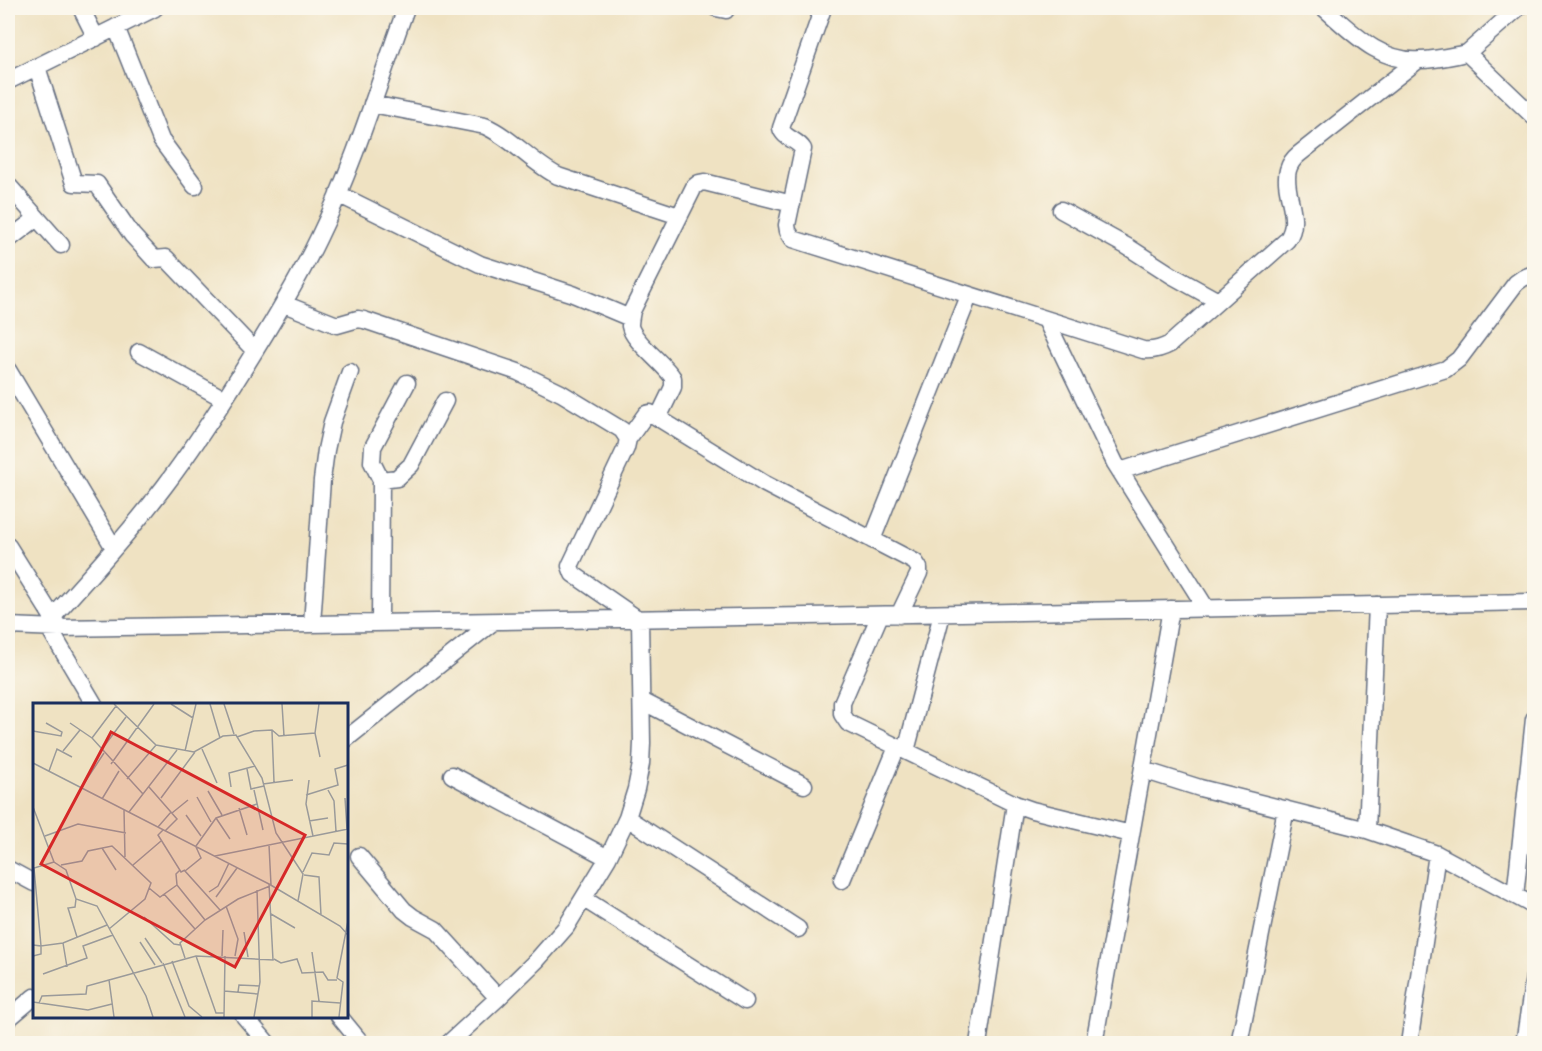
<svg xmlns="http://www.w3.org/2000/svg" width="1542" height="1051" viewBox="0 0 1542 1051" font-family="'Sorts Mill Goudy',serif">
<rect width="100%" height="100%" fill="#fbf7ec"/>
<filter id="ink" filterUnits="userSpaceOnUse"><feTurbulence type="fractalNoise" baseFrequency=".0167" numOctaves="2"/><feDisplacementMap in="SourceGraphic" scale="12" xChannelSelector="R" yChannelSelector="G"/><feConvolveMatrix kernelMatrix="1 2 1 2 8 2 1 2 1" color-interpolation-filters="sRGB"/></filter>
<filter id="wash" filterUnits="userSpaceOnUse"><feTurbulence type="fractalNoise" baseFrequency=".008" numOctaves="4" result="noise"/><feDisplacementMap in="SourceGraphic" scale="24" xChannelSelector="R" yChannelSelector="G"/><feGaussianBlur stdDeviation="1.35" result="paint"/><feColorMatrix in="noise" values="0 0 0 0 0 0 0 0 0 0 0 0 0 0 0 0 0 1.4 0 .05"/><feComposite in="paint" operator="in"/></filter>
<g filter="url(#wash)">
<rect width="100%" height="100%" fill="#efe2c2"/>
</g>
<g filter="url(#ink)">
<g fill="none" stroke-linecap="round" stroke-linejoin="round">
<!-- minor casing -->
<g stroke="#656e81" stroke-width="19">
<path id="minor" d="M81,8L96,38
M716,8L726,10
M823,8L781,128C783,138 798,140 803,149L787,225L788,231L793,239L1143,350C1153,351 1161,349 1170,344L1287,240C1303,219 1282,192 1288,170C1290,163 1294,158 1299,154L1417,61
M1324,8C1352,32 1380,63 1420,60C1436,60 1451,56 1467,53L1534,117
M116,27L161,140L195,186
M1467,53L1518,8
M37,67L74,183L97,184L132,235L154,259L166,258L255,351
M8,81L155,8
M372,104L485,126C512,138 532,163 558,176L679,216
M8,185L61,245
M338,194L480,264L573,294L630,318
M1061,210L1128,247L1173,276L1218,301
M8,240L37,218
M284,304L337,325L358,319L364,320L518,372L561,393L622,430L628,439L626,448L570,566L573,574L638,619
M1046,320L1115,463L1206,608
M139,352L224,399
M8,370L114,548
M658,418L673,387V378C664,363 633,342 630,326C630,321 631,316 632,311L694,187L699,183L704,182L792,204
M628,439L646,414L650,413L765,484L915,562L919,568V573L899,615
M1120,471L1446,369L1459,359L1516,283L1523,278L1534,274
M381,480L397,478L411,465L445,401
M872,540L969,296
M8,546L58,626
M880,615L842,703V714L848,723L1015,804L1032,810L1131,834
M52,618C91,575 129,533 164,487C192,450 218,410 243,370C270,327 297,283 319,237C354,165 379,83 406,8
M380,623L381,480L372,462L373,447L407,383
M312,624L322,480L326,450L332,422L350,372
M8,626L59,628L809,616L1534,602
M49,628L94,704
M642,701L804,785
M346,739L493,622
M906,751L942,614
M1143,770L1200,788L1367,830L1437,854L1534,906
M452,775L608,858
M627,818L798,929
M1367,830L1377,605
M359,856L404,910L413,917L435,929L498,998
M8,869L34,883
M842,880L897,747
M1515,896L1534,719
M584,899L745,1001
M244,1016L268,1044
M339,1016L362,1044
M8,1019L34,997
M448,1044L498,998L537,960L566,927L608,858L627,818L636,789L641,764L642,743L640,619
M978,1044L1015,804
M1094,1044L1171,609
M1239,1044L1286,809
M1409,1044L1437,854
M1524,1044L1534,977"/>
</g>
<!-- minor -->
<use href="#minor" stroke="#fff" stroke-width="16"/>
</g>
</g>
<!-- overview -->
<g transform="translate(33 703)">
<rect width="315" height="315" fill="#efe2c2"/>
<path fill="none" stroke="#9a9a9a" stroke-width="1.5" d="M81,1L123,42L161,49L190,33L203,32L229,75L243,130L270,171L265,198M138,1L160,15M177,1L187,35M191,1L201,31M249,1L251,33M83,3L59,35L110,91M37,20L59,35M0,28L28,33L29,29L13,20M239,28L241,79M282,30L287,54M204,34L221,28L239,27L246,33L282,30L286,1M69,46L93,14M169,46L184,80M30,48L47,27M152,48L163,1M0,60L236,181L307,223L315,232M78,61L121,1M214,66L218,86L231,83M16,68L24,46L39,54M94,76L123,42M276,77L273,101L280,133M230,81L260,77M116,84L144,116L132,128M198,84L196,70L222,63M48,85L71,50M221,87L230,127M295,87L301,98L303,128M175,88L189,112M273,92L305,82L302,66L315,62M164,94L178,119M128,95L162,49M312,95L314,126M69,96L86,68M0,104L21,159L33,167L43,196L64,203L113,293L120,314M206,105L214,132M91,107L92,154M96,109L144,47M139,110L155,97M153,112L168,133M183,115L197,136M276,118L295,115M125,124L138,109M130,127L125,132L148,169L152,167M12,133L45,121L93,130M236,142L238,182M163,143L183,115L224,101M163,144L168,155L152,168L187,207M69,145L83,167M182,153L315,126M21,159L1,165L8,243L30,240L74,222M28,162L49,158L55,148L79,143L118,180L112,196L76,226M100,162L128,138M270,169L279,150L296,152L301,140L315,141M271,172L286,174L288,212M144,182L172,217M116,185L127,194L144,182L143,171L147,167M176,189L185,183L196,160M131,191L162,226M183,194L204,165M43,196L42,204L35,205L44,234M193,203L205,236L202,253M238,211L262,225M111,214L141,241L147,242M211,229L215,254M112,235L129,260M107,239L122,262M30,240L34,264M0,242L8,243V251L0,253M279,249L286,298M163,253L183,310H191M189,253L190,227M152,255L147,240L172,217L205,196L237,183M241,256L248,260L264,256L269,270L290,269L295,277H304M139,258L156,303L169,314M130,260L152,314M10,271L54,255L50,243L80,232M76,277L163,253L240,257L236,181M191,288L225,291M205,289L206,282L227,283M0,299L55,307L79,301M6,300L9,293L53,291L54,283L76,277L81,314M191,314L192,253M221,314L227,279L224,187M279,314V298L307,300M306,314L310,279L304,275L315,218"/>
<path fill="#d62828" fill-opacity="0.15" stroke="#d62828" stroke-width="3" d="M78,29L272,132L202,264L8,161Z"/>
<rect width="315" height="315" fill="none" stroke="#1b2f5e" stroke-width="3"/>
</g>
<!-- margin -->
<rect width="1542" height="1051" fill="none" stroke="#fbf7ec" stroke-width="30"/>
</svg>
